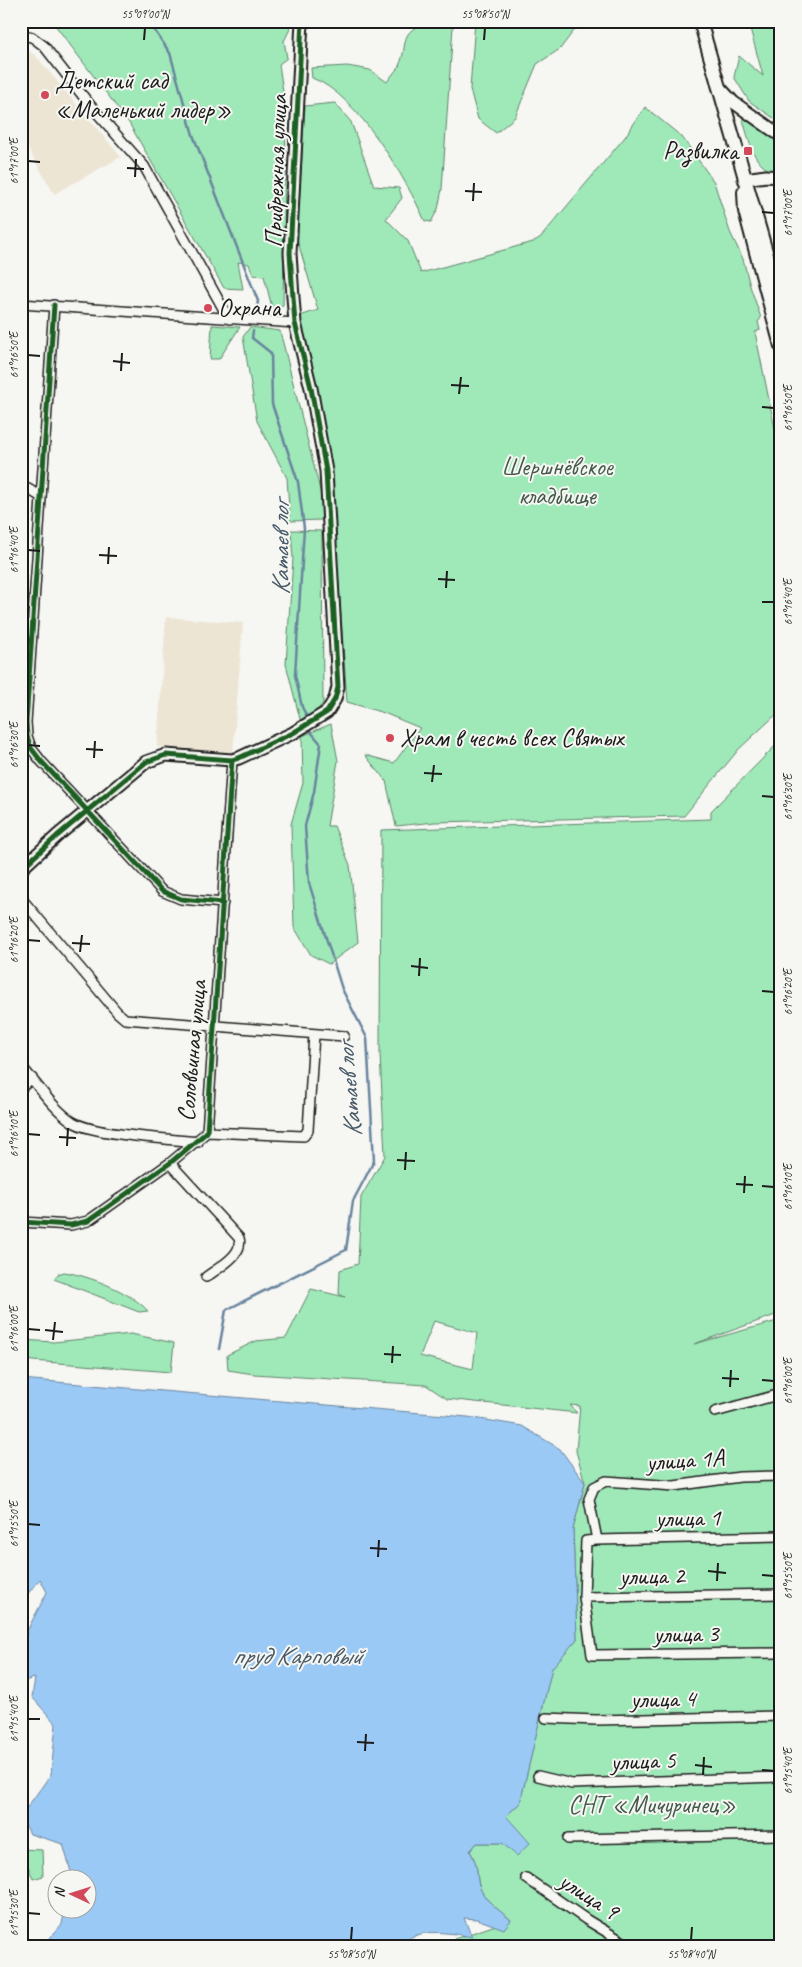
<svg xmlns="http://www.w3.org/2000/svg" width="802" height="1967" viewBox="0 0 802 1967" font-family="Caveat,sans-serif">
<rect width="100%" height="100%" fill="#f6f6f2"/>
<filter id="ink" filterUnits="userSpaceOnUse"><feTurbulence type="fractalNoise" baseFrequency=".02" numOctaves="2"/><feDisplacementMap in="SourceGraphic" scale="10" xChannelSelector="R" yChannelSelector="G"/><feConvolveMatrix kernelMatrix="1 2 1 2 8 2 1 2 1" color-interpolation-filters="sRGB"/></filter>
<g filter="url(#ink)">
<!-- built -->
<path fill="#ede5d4" d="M22,47L35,55L121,157L54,194L21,136Z
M166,617L243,623L233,753L157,747Z"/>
<!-- green -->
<path fill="#9fe9b8" stroke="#5e826a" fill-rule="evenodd" d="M52,21H288L290,29L284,41L287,58L279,64L286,113L283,305L273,311L264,276L253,275L249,264L238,262L243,289L224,288L129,123Z
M430,21H442L453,26L442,189L438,209L431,222L425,221C406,179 357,94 312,78L311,68L347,66L370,70L387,82C390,77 396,71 399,66C410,41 396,33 430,21Z
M475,21H581L560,49L537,64L515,117L496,133L478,119L470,89Z
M748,21H781V123L749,101L734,77L739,56L763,76Z
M335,103L351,122L374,186L399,188L402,198L386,219L408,241L421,273L533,242L541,237L625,137L645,107L682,137L714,182L730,232L743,259L750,286L761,318L758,322L760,330L755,332L781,458V710L739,749L684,816L435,822L396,826L386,781L365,755L394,763L420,728L384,713L347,702L330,461L300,316L318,310L297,239L305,106Z
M742,117L781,142V173C752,171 750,140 742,117Z
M212,325L240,327L219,359H210Z
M250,327L280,331L322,498V520L290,521L287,478L257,421L243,337Z
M291,530L322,531L323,703L314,715L301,723L286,664L293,559Z
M331,724L338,761L327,826H334L350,865L358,942L329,964L311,955L294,927L291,824L303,783L302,736Z
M781,740V1313L694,1344L781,1320V1946H433L511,1920C498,1909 481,1899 478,1881C476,1866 478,1866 470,1851L477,1843H502L506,1816L520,1803L552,1667L577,1639L573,1529L585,1483L576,1451L580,1406L570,1405L577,1413L447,1399L426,1385L254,1374L228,1370L227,1355L256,1341L286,1338L311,1289L345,1297L339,1294L340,1270L358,1264L361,1197L385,1156L380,1054L381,830L711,819V811ZM434,1321L477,1333L473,1369L420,1356Z
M64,1272C90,1276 131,1292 148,1311L139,1312L54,1279L58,1274Z
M131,1334L174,1343L171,1372L21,1360V1340L54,1342Z
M21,1849L42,1850L43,1876L33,1879L28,1866L21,1867Z"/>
<!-- water -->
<path fill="#9bc9f5" stroke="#68849e" d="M21,1379L468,1417L522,1426L560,1449L585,1483L573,1529L577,1639L552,1668L520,1803L506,1816L530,1843L517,1856L502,1843H477L470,1851C478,1866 476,1866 478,1881C481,1899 498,1909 511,1920L504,1929L477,1919L464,1918L472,1937C450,1933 416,1926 400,1946H43L62,1924L65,1910H88V1880L73,1879L63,1844L30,1834L21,1816L51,1774L56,1724L32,1697L35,1678L24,1681C10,1651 35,1618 47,1592L40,1579L21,1602Z"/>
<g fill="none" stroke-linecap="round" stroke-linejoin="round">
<!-- stream -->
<path stroke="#68849e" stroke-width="2.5" d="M148,21L170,53L193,135L258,301L256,314
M253,331L252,338L271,353L272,404L298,482L304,528L295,675L302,707L307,717
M219,1349L226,1310L346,1250L353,1201L374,1161L367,1038L342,989L309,883L305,826L314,792L321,744L311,732"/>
<!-- minor casing -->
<g stroke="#1c1c1c" stroke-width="12">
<path id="minor" d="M21,35L32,37L44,46L90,105L144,166L229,319
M21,304L295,323
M54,305L26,722L27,736L31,748L41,761L162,891L181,899L223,903
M21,485L40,496
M21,898L117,1012L125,1019L344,1036
M21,1066C37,1084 53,1109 73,1122C95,1135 169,1139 198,1142
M21,1088L32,1078
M207,1132L304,1136L308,1130L314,1034
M170,1163L239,1238C244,1255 218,1268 206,1277
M21,1222L71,1225L88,1221L170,1163L207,1132L232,760
M715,1412L781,1394
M781,1476L740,1477L674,1486L606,1481L594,1487L589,1499L597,1540L586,1541L584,1597L592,1655L781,1653
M597,1540L781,1536
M584,1597L781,1594
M546,1718L596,1720L781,1716
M538,1776L572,1784L781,1777
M568,1839L781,1835
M526,1878L587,1920L630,1946"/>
</g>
<!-- tertiary casing -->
<g stroke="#1c1c1c" stroke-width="15">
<path id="tertiary" d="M718,86L733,102L781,136
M744,179L766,176L781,177
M21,869L57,836L146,762L166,755L232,760L239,758L293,733L327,712L335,699L338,687L326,471L311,388L295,323L293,297L290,253L302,21"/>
</g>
<!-- secondary casing -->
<g stroke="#1c1c1c" stroke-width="16">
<path id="secondary" d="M700,21L781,304
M744,192L745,211L781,346"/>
</g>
<!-- minor -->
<use href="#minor" stroke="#f6f6f2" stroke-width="9"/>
<!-- tertiary -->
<use href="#tertiary" stroke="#f6f6f2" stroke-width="11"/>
<!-- secondary -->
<use href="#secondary" stroke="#f6f6f2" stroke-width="12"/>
<!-- cycleway casing -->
<g stroke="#f6f6f2" stroke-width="8">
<path id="cycleway" d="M54,305L26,722L27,736L31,748L41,761L162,891L181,899L223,903
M21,869L57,836L146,762L166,755L232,760L239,758L293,733L327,712L335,699L338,687L326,471L311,388L295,323L293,297L290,253L302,21
M21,1222L71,1225L88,1221L170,1163L207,1132L232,760"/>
</g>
<!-- cycleway -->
<use href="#cycleway" stroke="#1b5e20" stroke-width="5"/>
</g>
</g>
<!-- ticks -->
<path fill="none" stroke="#1c1c1c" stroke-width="2" d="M144,40L145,28M484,40L485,28M28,161L40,162M127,168L144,169M135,177L136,159M465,191L482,192M473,201L474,183M762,212L774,213M28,355L40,356M113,361L130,363M121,371L122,353M451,385L469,386M459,394L461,377M762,407L774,408M28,550L40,551M99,555L117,556M108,564L109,547M438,579L455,580M446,588L447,571M762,602H774M28,745L40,746M86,749L103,750M94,758L95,741M424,773L442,774M432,782L434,765M762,796L774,797M28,940L40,941M72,943L90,944M80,952L82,935M411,966L428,968M419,976L420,958M762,991L774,992M28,1134L40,1135M59,1137L76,1138M67,1146L68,1128M397,1160L415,1161M405,1170L406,1152M736,1184L753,1185M762,1186L774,1187M744,1193L745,1176M28,1329L40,1330M45,1330L63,1332M53,1340L55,1322M384,1354L401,1355M392,1363L393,1346M722,1378L739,1379M762,1380L774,1381M730,1387L731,1370M28,1524L40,1525M370,1548L387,1549M378,1557L379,1540M708,1571L726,1573M762,1575L774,1576M717,1581L718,1563M28,1719H40M357,1742L374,1743M365,1751L366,1734M695,1765L712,1767M762,1770L774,1771M703,1775L704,1757M28,1913L40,1914M351,1940L352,1927M691,1940L692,1927"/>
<!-- markers -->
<g fill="#d1495b" stroke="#f6f6f2" stroke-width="2">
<circle cx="45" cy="95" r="5"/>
<rect x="743" y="146" width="10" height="10" rx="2.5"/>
<circle cx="208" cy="308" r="5"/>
<circle cx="390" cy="738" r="5"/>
</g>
<g text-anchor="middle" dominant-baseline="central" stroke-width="4" stroke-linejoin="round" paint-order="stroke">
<!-- poi labels -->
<g font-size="25" fill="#1c1c1c" stroke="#f6f6f2" text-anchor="start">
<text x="55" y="81">Детский сад<tspan x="55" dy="29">«Маленький лидер»</tspan></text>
<text x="738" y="151" text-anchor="end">Развилка</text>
<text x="218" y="308">Охрана</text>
<text x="400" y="738">Храм в честь всех Святых</text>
</g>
<!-- street labels -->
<g font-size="25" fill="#1c1c1c" stroke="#f6f6f2">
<text transform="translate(276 171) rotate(-88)">Прибрежная улица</text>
<text transform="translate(192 1051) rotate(-85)">Соловьиная улица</text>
<text transform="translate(685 1460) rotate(-4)">улица 1А</text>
<text transform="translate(688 1518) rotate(-1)">улица 1</text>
<text transform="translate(652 1576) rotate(-1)">улица 2</text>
<text transform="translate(686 1634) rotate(-1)">улица 3</text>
<text transform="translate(663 1699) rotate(-1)">улица 4</text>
<text transform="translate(643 1761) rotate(-2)">улица 5</text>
<text transform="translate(589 1896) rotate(33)">улица 9</text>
</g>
<!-- park labels -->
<g font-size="25" fill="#435a4b" stroke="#f6f6f2">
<text x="557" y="467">Шершнёвское<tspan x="557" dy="29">кладбище</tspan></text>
<text x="652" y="1805">СНТ «Мичуринец»</text>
</g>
<!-- water labels -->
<g font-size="26" font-style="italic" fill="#485968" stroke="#f6f6f2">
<text transform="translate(280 548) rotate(-90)">Катаев лог</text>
<text transform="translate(349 1090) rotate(-95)">Катаев лог</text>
<text x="297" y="1655">пруд Карповый</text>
</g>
</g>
<!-- margin -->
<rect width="802" height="1967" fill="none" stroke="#f6f6f2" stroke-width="55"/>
<!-- north arrow -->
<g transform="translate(72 1894) rotate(274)"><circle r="24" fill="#f6f6f2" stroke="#9f9f9c"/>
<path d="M0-4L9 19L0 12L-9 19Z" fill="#d1495b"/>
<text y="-8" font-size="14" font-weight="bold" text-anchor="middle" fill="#1c1c1c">N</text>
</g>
<rect x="28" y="28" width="746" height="1912" fill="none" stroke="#1c1c1c" stroke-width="2"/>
<g font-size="12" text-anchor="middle" fill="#1c1c1c">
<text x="145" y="18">55°09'00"N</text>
<text x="485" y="18">55°08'50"N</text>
<text transform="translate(14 161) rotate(-90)" y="4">61°17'00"E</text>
<text transform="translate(788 213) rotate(-90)" y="4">61°17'00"E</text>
<text transform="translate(14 355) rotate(-90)" y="4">61°16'50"E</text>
<text transform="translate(788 408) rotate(-90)" y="4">61°16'50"E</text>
<text transform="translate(14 550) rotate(-90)" y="4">61°16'40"E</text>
<text transform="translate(788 602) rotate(-90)" y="4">61°16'40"E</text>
<text transform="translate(14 745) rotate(-90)" y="4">61°16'30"E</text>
<text transform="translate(788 797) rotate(-90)" y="4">61°16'30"E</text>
<text transform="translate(14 940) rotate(-90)" y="4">61°16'20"E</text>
<text transform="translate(788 992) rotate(-90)" y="4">61°16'20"E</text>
<text transform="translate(14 1134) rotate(-90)" y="4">61°16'10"E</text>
<text transform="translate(788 1187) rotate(-90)" y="4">61°16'10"E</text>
<text transform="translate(14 1329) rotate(-90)" y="4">61°16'00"E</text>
<text transform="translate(788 1381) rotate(-90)" y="4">61°16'00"E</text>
<text transform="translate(14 1524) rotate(-90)" y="4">61°15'50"E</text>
<text transform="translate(788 1576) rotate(-90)" y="4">61°15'50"E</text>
<text transform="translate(14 1719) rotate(-90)" y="4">61°15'40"E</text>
<text transform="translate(788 1771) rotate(-90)" y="4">61°15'40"E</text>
<text transform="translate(14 1913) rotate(-90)" y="4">61°15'30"E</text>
<text x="351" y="1958">55°08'50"N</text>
<text x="691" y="1958">55°08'40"N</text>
</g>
</svg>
